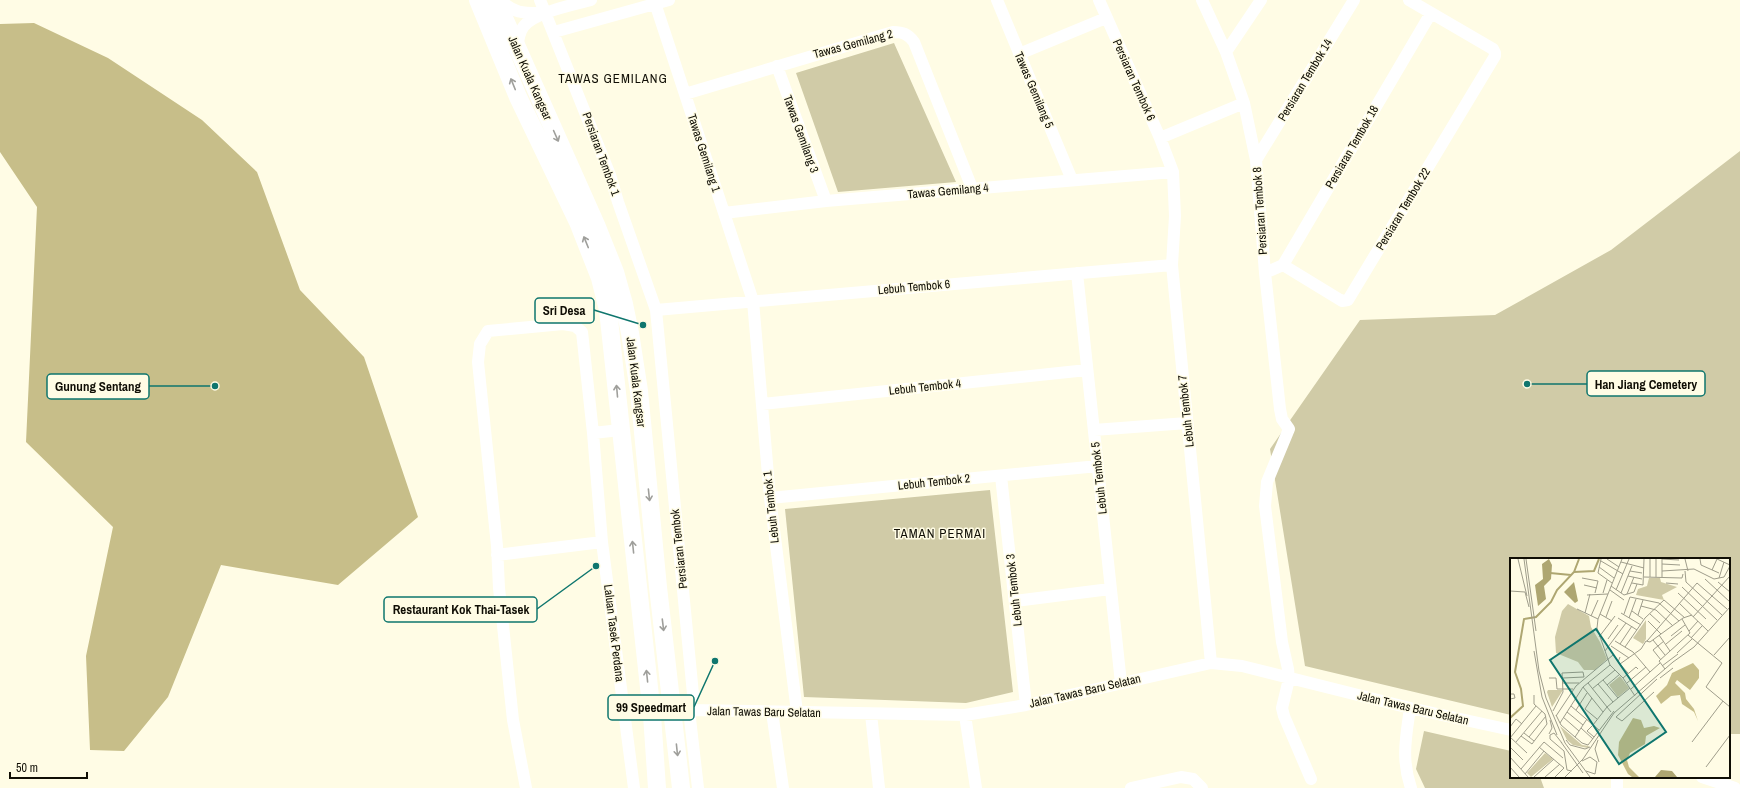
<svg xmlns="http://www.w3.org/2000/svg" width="1740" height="788" viewBox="0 0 1740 788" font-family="'Archivo Narrow',sans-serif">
<rect width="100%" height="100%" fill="#fffce5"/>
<!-- green -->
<path fill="#d0cba7" d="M894,43L956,182L838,192L796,73Z
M1740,151V734H1729V559H1511V715L1305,666L1270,449L1360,320L1495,315L1611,250Z
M990,490L1013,692L966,703L804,697L785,509Z
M1424,731L1511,751V777H1540L1544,788H1425L1416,769Z"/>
<!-- forest -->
<path fill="#c7be89" d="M34,23L108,58L202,120L257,172L300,290L364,357L418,517L338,585L221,565L168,697L124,751L90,750L86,656L113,527L26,442L37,207L0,152V24Z"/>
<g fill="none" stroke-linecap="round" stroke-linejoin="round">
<!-- minor -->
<path stroke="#fff" stroke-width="12" d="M501,0C513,14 526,13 542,13
M540,0L610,175L618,202L656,310L693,694L689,710L698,788
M654,0L753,301L770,498L797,712
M997,0L1072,180
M1099,0L1160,138L1173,172L1175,216L1172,265L1211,663
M1202,0L1226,52L1244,103L1256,160L1265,273L1280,409L1282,419L1289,429L1267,482L1265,506L1282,642L1288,669L1289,679L1282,708L1284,716L1311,779
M554,32L669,0
M517,49C518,41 519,32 524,26C535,12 574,5 591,0
M1226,52L1261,0
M1019,54L1106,18
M777,66L826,201
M685,94L893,32C903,32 908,34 914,42L972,188
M1160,138L1244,103
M1256,160L1354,0
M724,213L826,201L1173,172
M1283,265L1342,301L1348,300L1495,56V53L1493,49L1409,0
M1077,273L1121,683
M1265,273L1283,265L1431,13
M656,310L1172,265
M762,404L1087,370
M1094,430L1187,423
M593,433L620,430
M1001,476L1026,705
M770,498L1098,466
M497,555L602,542
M1015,601L1110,589
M1410,708C1406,737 1401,759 1411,788
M772,712L783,788
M871,714L879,788
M652,715L689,710L965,715L1026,705L1211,663L1242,666L1410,708L1511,730
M965,715L976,788
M1617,777V788
M1702,777L1735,788
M526,788L513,720L499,588L497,546L478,362L480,344L488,331L563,324L575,326L582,332L593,433L602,542L634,788
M1131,788L1181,777L1193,779L1202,788"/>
<!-- highway -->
<path stroke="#fff" stroke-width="18" d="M478,0L518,97L578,222L600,278L608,310L652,715L657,788
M496,0L597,227L615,272L624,304L630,333L639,391L658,587L681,788"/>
</g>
<!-- one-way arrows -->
<defs><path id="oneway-shaft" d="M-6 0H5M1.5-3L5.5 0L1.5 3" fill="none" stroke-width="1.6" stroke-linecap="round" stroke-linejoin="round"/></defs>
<g stroke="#9f9f9b">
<use href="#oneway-shaft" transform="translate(513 84) rotate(-112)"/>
<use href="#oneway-shaft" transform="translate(556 136) rotate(66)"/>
<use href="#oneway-shaft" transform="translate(586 242) rotate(-112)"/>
<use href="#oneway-shaft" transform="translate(617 391) rotate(-95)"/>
<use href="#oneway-shaft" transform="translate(649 495) rotate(84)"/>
<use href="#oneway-shaft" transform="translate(633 547) rotate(-96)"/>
<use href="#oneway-shaft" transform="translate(663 625) rotate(83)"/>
<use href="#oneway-shaft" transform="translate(647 676) rotate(-96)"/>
<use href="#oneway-shaft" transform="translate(677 750) rotate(84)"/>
</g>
<g text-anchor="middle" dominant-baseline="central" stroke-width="3" stroke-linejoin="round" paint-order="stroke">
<!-- street labels -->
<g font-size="12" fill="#100e05" stroke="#fffce5">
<text transform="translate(853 44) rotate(-15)">Tawas Gemilang 2</text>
<text transform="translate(530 78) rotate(66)">Jalan Kuala Kangsar</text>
<text transform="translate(1134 80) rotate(66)">Persiaran Tembok 6</text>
<text transform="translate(1305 80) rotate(-59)">Persiaran Tembok 14</text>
<text transform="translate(1034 90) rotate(67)">Tawas Gemilang 5</text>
<text transform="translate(801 134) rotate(70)">Tawas Gemilang 3</text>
<text transform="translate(1352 147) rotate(-60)">Persiaran Tembok 18</text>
<text transform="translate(704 153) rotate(72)">Tawas Gemilang 1</text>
<text transform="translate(601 154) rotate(70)">Persiaran Tembok 1</text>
<text transform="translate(948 191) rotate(-5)">Tawas Gemilang 4</text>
<text transform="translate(1403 209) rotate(-59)">Persiaran Tembok 22</text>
<text transform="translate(1260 211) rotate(-94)">Persiaran Tembok 8</text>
<text transform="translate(914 287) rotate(-5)">Lebuh Tembok 6</text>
<text transform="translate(636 382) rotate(83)">Jalan Kuala Kangsar</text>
<text transform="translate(925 387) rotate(-6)">Lebuh Tembok 4</text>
<text transform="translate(1186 411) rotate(-96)">Lebuh Tembok 7</text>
<text transform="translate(1099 478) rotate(-96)">Lebuh Tembok 5</text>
<text transform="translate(934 482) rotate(-6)">Lebuh Tembok 2</text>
<text transform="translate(771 507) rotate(-96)">Lebuh Tembok 1</text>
<text transform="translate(679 549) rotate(-96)">Persiaran Tembok</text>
<text transform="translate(1014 590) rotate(-96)">Lebuh Tembok 3</text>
<text transform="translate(614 633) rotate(83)">Laluan Tasek Perdana</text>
<text transform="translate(1085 691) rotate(-13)">Jalan Tawas Baru Selatan</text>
<text transform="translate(1413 708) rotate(13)">Jalan Tawas Baru Selatan</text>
<text transform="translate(764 712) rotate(1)">Jalan Tawas Baru Selatan</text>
</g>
<!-- neighbourhood labels -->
<g font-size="13" letter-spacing="1" fill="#100e05" stroke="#fffce5">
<text x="613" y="78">TAWAS GEMILANG</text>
<text x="940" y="533">TAMAN PERMAI</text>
</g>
</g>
<!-- overview -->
<g transform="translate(1510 558)">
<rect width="220" height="220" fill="#fffce5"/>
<path d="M139,20H150L151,24L167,29L152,37L154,42L126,37L128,31L137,28ZM58,46L79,58L81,69L90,84L97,101L85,112H74L68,104L46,95L45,79L52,53ZM136,62V81L133,86L123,80ZM110,118L119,130L108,139L99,127ZM38,132H53L42,149L37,134ZM50,168L72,187L79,188L78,190L63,187L57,182ZM35,195L43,201L21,219L17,215Z" fill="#d0cba7"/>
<path d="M183,105L189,112V120L180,132L167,122L165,125L175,135L176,141L184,151L188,163L184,154L172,146L170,137L161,138L151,146L146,138L157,127L162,115ZM123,160L131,162L134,170L144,168L150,170L136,178L135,186L120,195L117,202L119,209L129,219H122L118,216L108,197L109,184Z" fill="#c7be89"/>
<path d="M39,1L42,7L41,21L34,28L36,41L28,48L25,27L33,21L32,6ZM64,24L68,43L65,45L54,34ZM151,212L162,213L167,219H145Z" fill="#aea671"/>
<path fill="none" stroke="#aea671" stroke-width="2" d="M64,14L84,13L89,1M40,15L61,17M0,160L13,148L11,131L5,114L14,61L26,59L41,44L47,32L64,14L69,1"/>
<path fill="none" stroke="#9f9d8b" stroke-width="1" d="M8,1L17,38M14,1L29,113L36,140L55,185L80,219M16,1L26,73M91,1L88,15L102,25M97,1L109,9M112,1L88,61L87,70L100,107L113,120L125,138M152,1L169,2M175,1L178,13M190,1L191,7L209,15M207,1L220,7M91,3L113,16M111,4L134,10M152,6L170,7M89,9L104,20M184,11L204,21L214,19L220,8M202,12L207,1M120,13L132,15M152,13L184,11M175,13L176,24L212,57M118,18L132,21M134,19L172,20L173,16M140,19V1M146,19V1M152,19V1M72,20L88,23L85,35M209,20L214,4M195,21L220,44M208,24L220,34M122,25L133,27L134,1M156,25L168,26M74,27L87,30M101,28L114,37L124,34L127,26M172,29L207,62M100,32L114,42M106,32L119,1M0,33L15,34L19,49M93,35L97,22M111,35L122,8M168,35L196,61M117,36L124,19M77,37L98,36M169,45L198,73M131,48L146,52L163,68M67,51L88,61M122,53L133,61M75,55L80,36M111,55L131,67M90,56L102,63M114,56L120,39L149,45L169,63M140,56L150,65M128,57L133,42M81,58L88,42M96,59L102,43M183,59L220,18M108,60L127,72M119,60L126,41M138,63L151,76M179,73L188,63M149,77L160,93M178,77L212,105L196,129L220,149M161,78L175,67M89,79L105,58M181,80L192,68M98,81L108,67M143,82L155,97M105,83L123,94L140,114M137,83L187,25L217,51M110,86L122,68M156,86L172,73M101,88L119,100M115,89L135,60L154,42L175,60M24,93L32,139L47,177M95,93L116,65M167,95L182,81M204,97L220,79M110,99L108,104L118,115M151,102L143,92L154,83M110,106L131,91L136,83L140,84L173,60L182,57M152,108L168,96M155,111L149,103L180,75L172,61M39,120H46L47,131H63M53,120L74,119M113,120L126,109L128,111M150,120L163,110M93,122L108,140M53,125H69M78,125L101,154M117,125L136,109M88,126L103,144M97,127L110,116M73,129L93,154M82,131L105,112M121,131L150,105M144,134L112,163L106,159L147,121M0,136H4L5,140L0,141M82,140L75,151L87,161M61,148L89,172M66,152L77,135M43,153L53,134L52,115L73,114L74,119M57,154L73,167M46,157L51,167L72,185L78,187L104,153M46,158L66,128L103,97M53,159L69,173M50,165L73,129L100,107M83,167L97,149L120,130M82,168L77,173L84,179M0,169L6,161L12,166M71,170L83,181M14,175L24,183M39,176L42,170L40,162M11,178L22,186L37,166L35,156L24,146V137M0,179L17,195M19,179L36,158M65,179L77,161M0,180L26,148M56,182L60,187L75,191L80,189M88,182L85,191L89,204M6,184L32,153M51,184L73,215M182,184L213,143M52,185L44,175L40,177V181L54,193L57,212L62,213M0,189L13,202M29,189L54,210L45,219M0,199L18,219M72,203L80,199L87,204L85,216L76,213M0,209L9,219M196,209L220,177M11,211L34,184L53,200M15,216L34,193M24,219L44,201M35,219L50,206M55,219L73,201L104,155L163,104L184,89L220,49"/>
<path fill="#0f766e" fill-opacity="0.15" stroke="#0f766e" stroke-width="2" d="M86,71L156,174L109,206L40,102Z"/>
<rect width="220" height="220" fill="none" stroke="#100e05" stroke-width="2"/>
</g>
<!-- callouts -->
<path fill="none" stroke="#0f766e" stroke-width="1.5" d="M643 325L594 310M1527 384L1587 384M215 386L149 386M596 566L537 609M715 661L694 707"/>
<g fill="#0f766e" stroke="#fffce5" stroke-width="1.5">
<circle cx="643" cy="325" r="4"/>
<circle cx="1527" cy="384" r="4"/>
<circle cx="215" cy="386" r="4"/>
<circle cx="596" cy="566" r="4"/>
<circle cx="715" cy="661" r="4"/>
</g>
<g fill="#fffce5" stroke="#0f766e" stroke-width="1.5">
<rect x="535" y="298" width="59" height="25" rx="4"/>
<rect x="1587" y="371" width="118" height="25" rx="4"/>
<rect x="47" y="374" width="102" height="25" rx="4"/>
<rect x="384" y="597" width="153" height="25" rx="4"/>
<rect x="608" y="695" width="86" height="25" rx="4"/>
</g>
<g font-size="13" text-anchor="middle" font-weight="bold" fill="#100e05">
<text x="564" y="315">Sri Desa</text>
<text x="1646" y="389">Han Jiang Cemetery</text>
<text x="98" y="391">Gunung Sentang</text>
<text x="461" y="614">Restaurant Kok Thai-Tasek</text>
<text x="651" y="712">99 Speedmart</text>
</g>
<!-- scale -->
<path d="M10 772v6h77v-6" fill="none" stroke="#100e05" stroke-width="2"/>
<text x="16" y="772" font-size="12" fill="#100e05" stroke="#fffce5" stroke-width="3" paint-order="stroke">50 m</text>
</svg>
